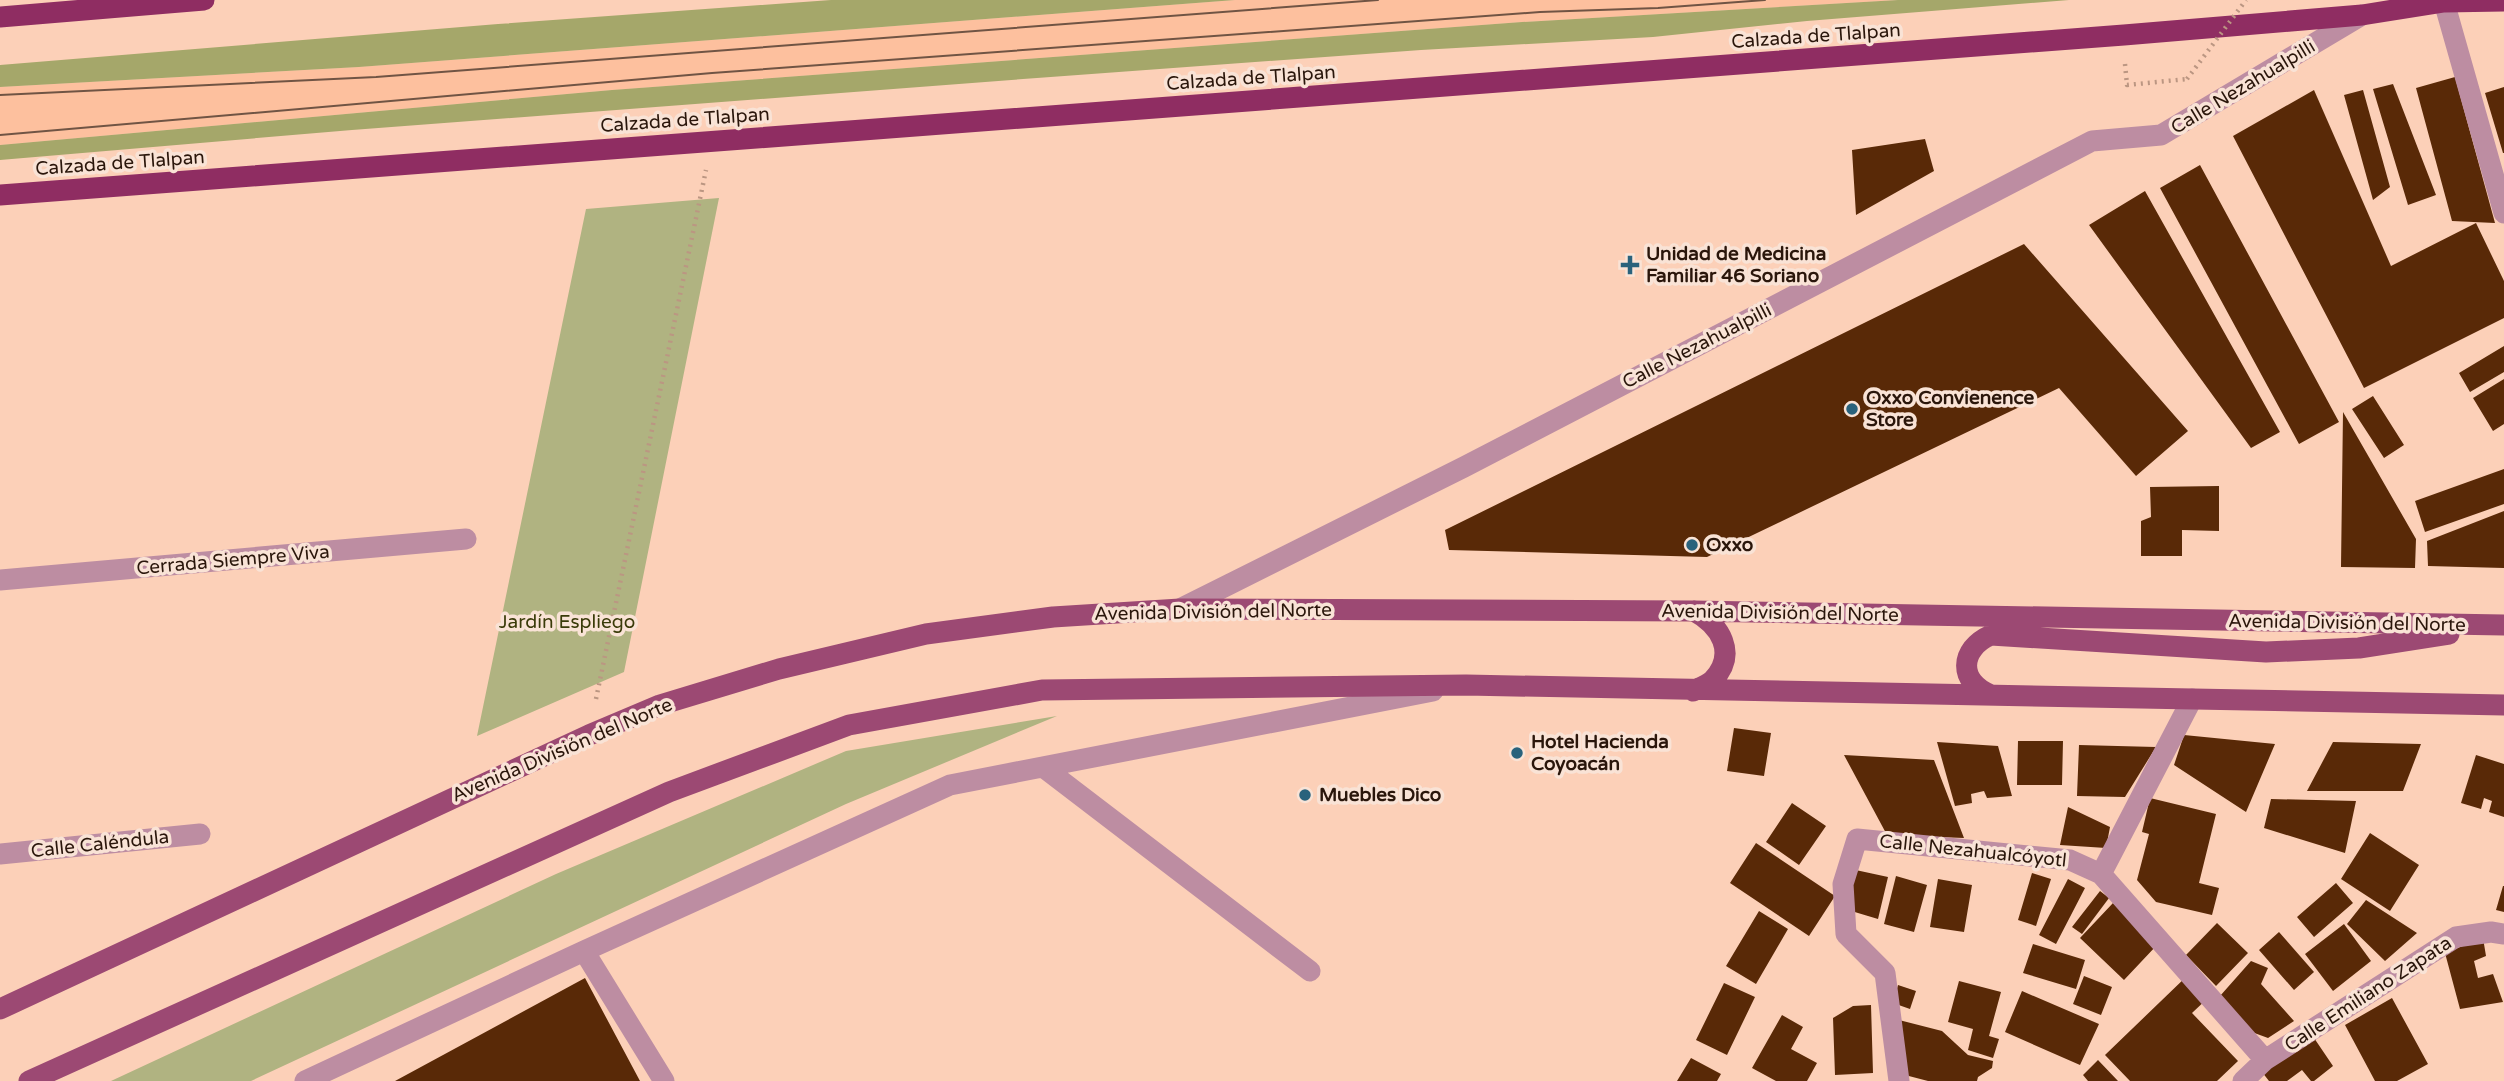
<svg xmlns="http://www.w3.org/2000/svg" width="2504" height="1081" viewBox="0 0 2504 1081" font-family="'Varela Round',sans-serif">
<rect width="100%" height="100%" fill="#fcd0b8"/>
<!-- built -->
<path fill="#fdc09e" d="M1235,0H1898L1522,22L612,90L0,145V87L359,67Z"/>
<!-- green -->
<path fill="#b0b381" d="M719,198L624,672L477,736L586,209Z
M1057,716L846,804L251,1081H111L556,874L846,751Z"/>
<!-- forest -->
<path fill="#a5a76a" d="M831,0H1235L359,67L0,87V65L498,24Z
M1898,0H2069L1807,21L1653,37L1421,50L1037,78L352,130L0,160V145L612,90L1522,22Z"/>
<!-- building -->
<path fill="#592907" d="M2455,77L2495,223L2452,221L2416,88Z
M2393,84L2436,195L2408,205L2373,89Z
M2504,87V153H2503L2485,93Z
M2314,90L2391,266L2476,223L2504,281V318L2364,388L2233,136Z
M2363,90L2390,187L2373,200L2344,95Z
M1925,139L1934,171L1856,215L1852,150Z
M2200,165L2339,422L2299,444L2160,188Z
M2145,191L2280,432L2251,448L2089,225Z
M2024,244L2188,431L2136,476L2059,388L1707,557L1449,550L1445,530Z
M2504,346V372L2470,392L2459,373Z
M2504,379V424L2493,431L2473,398Z
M2373,396L2404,445L2384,458L2352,409Z
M2343,412L2416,539L2415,568L2341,567Z
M2504,469V504L2425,532L2415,501Z
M2219,486V531L2182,530V556H2141V521L2151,517L2150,487Z
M2504,511V568L2428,566L2427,541Z
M1734,728L1771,733L1764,776L1727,771Z
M2184,735L2275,744L2246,812L2174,765Z
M2018,741H2063L2062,785H2017Z
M1937,742L1998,746L2012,796L1987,798L1984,791L1971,794L1972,803L1955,806Z
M2333,742L2421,744L2403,791H2307Z
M2079,745L2156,747L2125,797L2077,796Z
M1844,755L1934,760L1964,838L1887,835Z
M2476,755L2504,764V817L2489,812L2492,801L2484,798L2481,809L2461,803Z
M2150,798L2216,814L2199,883L2219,888L2212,915L2156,902L2137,880L2149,834L2142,832Z
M2271,799L2356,801L2345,853L2264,828Z
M1792,803L1826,826L1799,865L1766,842Z
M2068,807L2110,827L2106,848L2060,845Z
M2370,833L2419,865L2390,911L2341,879Z
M1756,843L1835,896L1809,936L1730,883Z
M1851,869L1888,877L1878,919L1848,910Z
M2032,873L2051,879L2036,926L2018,920Z
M1896,876L1927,885L1914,932L1884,924Z
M1938,879L1972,885L1964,932L1930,927Z
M2068,879L2085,888L2056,944L2039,935Z
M2336,883L2353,903L2314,937L2297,917Z
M2503,886H2504V912L2496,910Z
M2100,891L2109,898L2082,934L2072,927Z
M2366,900L2417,933L2385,961L2347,924Z
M2113,903L2157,945L2124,980L2080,938Z
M1759,911L1788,929L1756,984L1726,966Z
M2217,923L2248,953L2216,986L2186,955Z
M2344,924L2371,961L2333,991L2305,954Z
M2279,932L2314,972L2294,990L2259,950Z
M2483,938L2486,956L2474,961L2478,978L2493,974L2503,1002L2460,1009L2445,953Z
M2033,944L2085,960L2076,989L2023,973Z
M2251,961L2268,968L2261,984L2294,1021L2268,1038L2249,1031L2220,996Z
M2188,975L2209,997L2192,1013L2238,1061L2217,1081H2130L2105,1055Z
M2084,976L2112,987L2101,1015L2073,1004Z
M585,978L640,1081H395Z
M1959,981L2001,992L1989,1036L1999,1039L1993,1058L1968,1050L1973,1029L1948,1022Z
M1724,983L1755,997L1727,1055L1696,1040Z
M1898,985L1916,991L1910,1009L1893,1003Z
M2022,991L2099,1024L2080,1065L2005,1032Z
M2392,998L2428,1064L2397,1081H2375L2345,1025Z
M1871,1005L1873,1073L1835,1075L1833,1018L1853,1006Z
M1782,1015L1803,1027L1791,1049L1817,1063L1807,1081H1776L1752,1068Z
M1899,1020L1942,1031L1968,1055L1993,1061L1992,1068L1978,1077L1977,1081H1928L1905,1075Z
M2312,1035L2333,1066L2314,1081H2311L2302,1070L2287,1081H2269L2262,1072Z
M1691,1058L1721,1074L1717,1081H1677Z
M2098,1060L2118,1081H2088L2083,1075Z"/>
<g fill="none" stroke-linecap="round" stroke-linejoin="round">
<!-- path -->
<path stroke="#bb9682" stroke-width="4.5" stroke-dasharray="2 5" stroke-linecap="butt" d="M2125,64L2127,85L2187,79
M596,699L706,170"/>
<!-- minor -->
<path stroke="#bd8da2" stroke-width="21" d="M2444,2L2504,213
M0,580L466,539
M1180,609L1464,467L2092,141L2161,135L2362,15
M1043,767L1310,971
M0,854L200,834
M2101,874L2192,699
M584,951L664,1081
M305,1081L584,951L950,785L1433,691
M1899,1081L1885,973L1846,934L1843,884L1857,839L2070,860L2101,874L2265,1060
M2243,1081L2265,1060L2456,937L2491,932L2504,934"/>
<!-- major -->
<path stroke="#9c4973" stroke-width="21" d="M1693,691C1699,688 1708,685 1713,680C1738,653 1720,625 1694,611
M1991,695C1958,682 1959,649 1991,635L2266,652L2359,648L2449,634
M0,1009L589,735L660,705L779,669L926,634L1053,617L1180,609L1694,611L2504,625
M29,1081L669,792L849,725L1042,690L1466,685L2504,705"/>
<!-- highway -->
<path stroke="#8f2d62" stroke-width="21" d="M0,17L204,0
M0,195L2124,35L2362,15L2444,2L2504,1"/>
<!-- tram -->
<path stroke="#705444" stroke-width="2" d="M0,95L376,77L1378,0
M0,135L712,73L1540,12L1658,8L1765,0"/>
<!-- path-bridge -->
<path stroke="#bb9682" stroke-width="4.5" stroke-dasharray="2 5" stroke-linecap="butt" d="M2187,79L2246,0"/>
</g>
<!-- markers -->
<g fill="#29627c" stroke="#f9e3d6" stroke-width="2.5">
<path d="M1626.5 254.5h7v7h7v7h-7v7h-7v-7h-7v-7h7z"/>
<circle cx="1852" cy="409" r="7"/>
<circle cx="1692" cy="545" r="7"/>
<circle cx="1517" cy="753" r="7"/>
<circle cx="1305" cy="795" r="7"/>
</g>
<g text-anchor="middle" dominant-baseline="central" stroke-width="7" stroke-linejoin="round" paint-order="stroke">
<!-- street labels -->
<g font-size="19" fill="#2a160b" stroke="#f9e3d6">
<text transform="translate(1816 36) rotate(-4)">Calzada de Tlalpan</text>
<text transform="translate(1251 78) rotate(-4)">Calzada de Tlalpan</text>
<text transform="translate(2243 87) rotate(-31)">Calle Nezahualpilli</text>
<text transform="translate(685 120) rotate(-4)">Calzada de Tlalpan</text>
<text transform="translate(120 163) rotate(-4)">Calzada de Tlalpan</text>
<text transform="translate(1697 346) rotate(-27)">Calle Nezahualpilli</text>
<text transform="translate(233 560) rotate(-5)">Cerrada Siempre Viva</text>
<text transform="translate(1213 612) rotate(-1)">Avenida División del Norte</text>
<text transform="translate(1780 613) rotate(1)">Avenida División del Norte</text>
<text transform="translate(2347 623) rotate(1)">Avenida División del Norte</text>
<text transform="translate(562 750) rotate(-23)">Avenida División del Norte</text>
<text transform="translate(100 844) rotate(-6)">Calle Caléndula</text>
<text transform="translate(1973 851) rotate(6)">Calle Nezahualcóyotl</text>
<text transform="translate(2368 994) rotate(-33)">Calle Emiliano Zapata</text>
</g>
<!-- poi labels -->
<g font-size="19" font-weight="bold" fill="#2a160b" stroke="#f9e3d6" text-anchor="start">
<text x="1646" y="254">Unidad de Medicina<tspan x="1646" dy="22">Familiar 46 Soriano</tspan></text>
<text x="1866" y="398">Oxxo Convienence<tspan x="1866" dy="22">Store</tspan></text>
<text x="1706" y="545">Oxxo</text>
<text x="1531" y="742">Hotel Hacienda<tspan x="1531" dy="22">Coyoacán</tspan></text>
<text x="1319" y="795">Muebles Dico</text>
</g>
<!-- park labels -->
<g font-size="19" fill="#3a3b09" stroke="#f9e3d6">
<text x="567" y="622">Jardín Espliego</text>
</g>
</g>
</svg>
